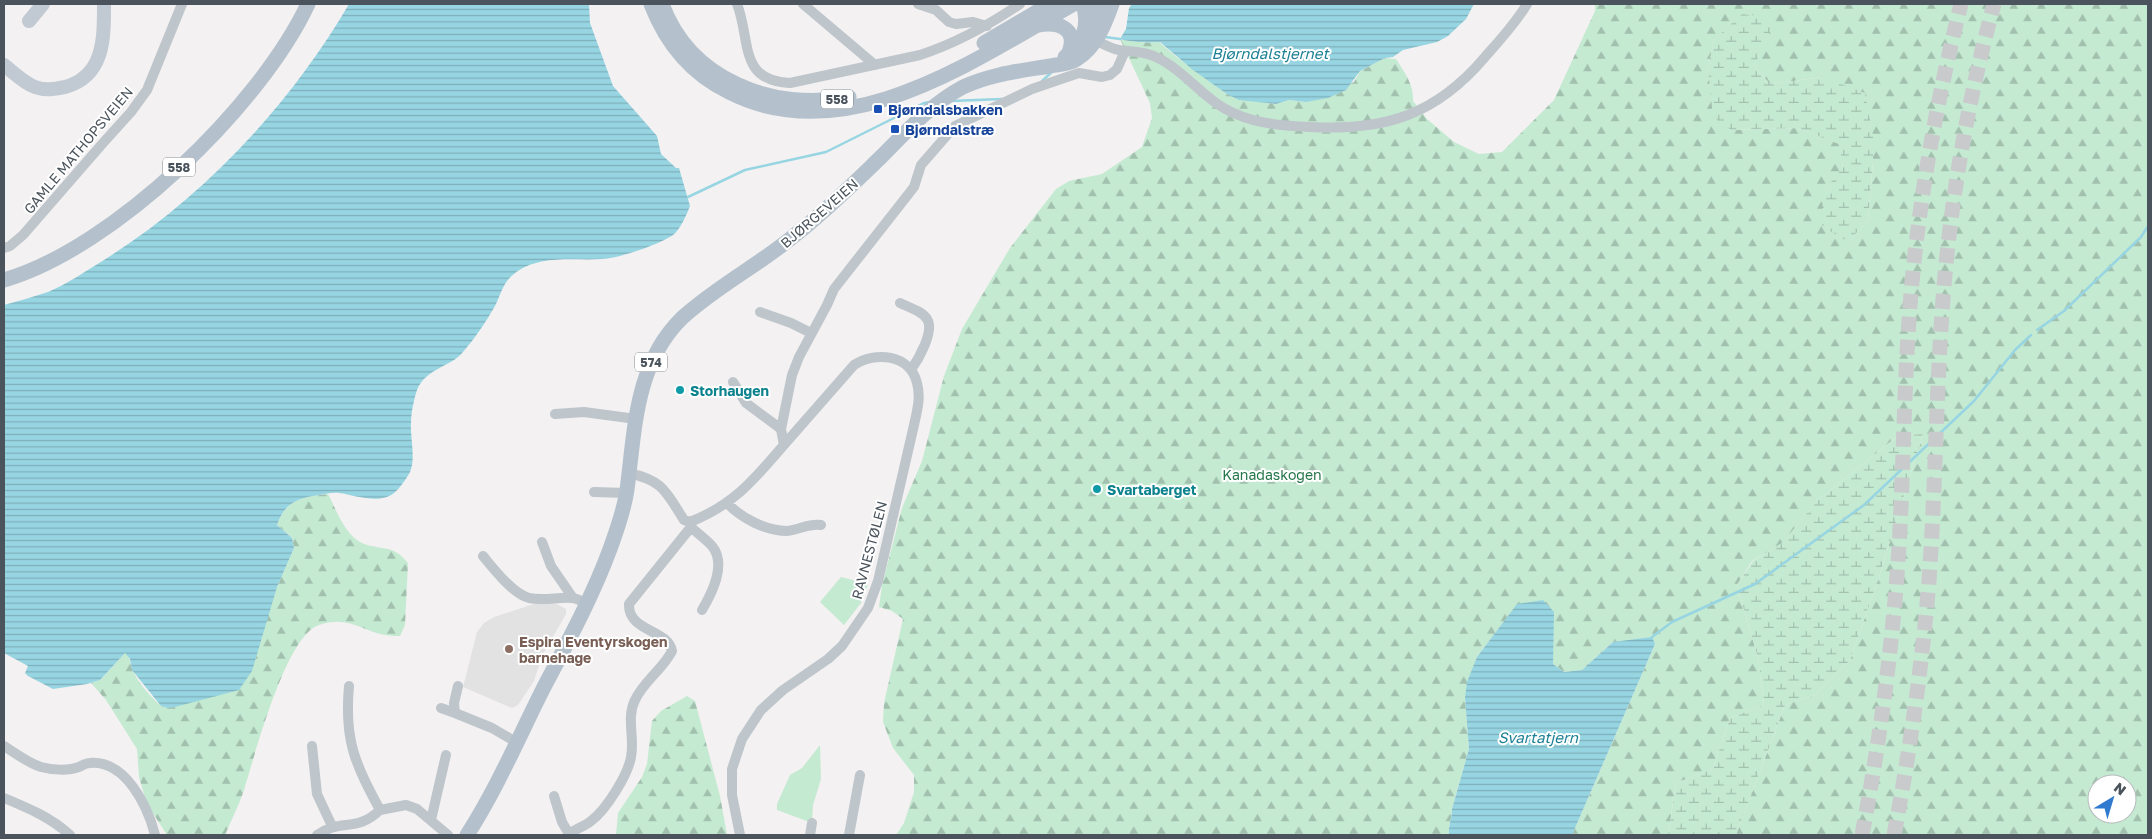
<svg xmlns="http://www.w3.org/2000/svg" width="2152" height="839" viewBox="0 0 2152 839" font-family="'Golos Text',sans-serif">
<defs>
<pattern id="forest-firs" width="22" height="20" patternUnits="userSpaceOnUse" patternTransform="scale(1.25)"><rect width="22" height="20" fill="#c5ead2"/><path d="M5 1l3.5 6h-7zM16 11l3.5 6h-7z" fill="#a2c0ae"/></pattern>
<pattern id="wetland-marsh" width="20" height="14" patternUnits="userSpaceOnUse" patternTransform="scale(1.25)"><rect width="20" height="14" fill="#c5ead2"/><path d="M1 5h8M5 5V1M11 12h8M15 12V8" fill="none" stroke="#a2c0ae"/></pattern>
<pattern id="water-rules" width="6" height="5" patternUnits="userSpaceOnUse" patternTransform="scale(1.25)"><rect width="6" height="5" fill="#97d5e2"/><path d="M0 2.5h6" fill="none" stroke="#7dafba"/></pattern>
</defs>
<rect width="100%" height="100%" fill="#f3f1f1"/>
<!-- education -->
<path fill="#e3e2e2" d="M540,602L557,604L566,609V614L542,656L534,681L518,705L512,708L463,687L477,632L484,623L494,617Z"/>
<!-- forest -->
<path fill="url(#forest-firs)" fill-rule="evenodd" d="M1595,4H2148V835H1736L1785,705L1816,694L1850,660L1879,577L1923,434L1899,435L1818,500L1783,543L1752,561L1737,585L1758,658L1764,705L1730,718L1713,769L1676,783L1668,835H1572L1655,644L1613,642L1582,670L1564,672L1553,664L1517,605L1477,657L1465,698L1469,749L1452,809C1452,819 1448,826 1449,835H896L904,823L914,792V775L893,748L883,722L884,703L903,619L892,611L879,607L882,585L902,508L922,461L944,376L962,329L1010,248L1056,189L1069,181L1102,174L1142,147L1152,118L1150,103L1120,39C1129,42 1150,43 1159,42L1178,58L1227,94L1275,104L1289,100L1306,102L1354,82L1360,71L1385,58L1396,59C1405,73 1414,85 1413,101L1427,119L1454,142L1479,154L1502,152L1554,100L1595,11ZM1742,15L1758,56L1754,66L1770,84L1823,77L1873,136V162L1868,220L1848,242L1823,192L1843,168L1840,144L1798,128L1731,130L1708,69L1714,40ZM2097,784H2127V814H2097Z
M328,494C336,509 344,533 360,542C380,552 391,542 408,563L405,625L400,636C395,636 390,636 385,635C360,630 348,615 319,625C285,636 254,759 243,793C238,807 231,821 225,835H167L147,804L139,777L137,749L106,700L91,683L100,680L125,653C131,658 130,664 133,671C139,684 151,697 161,706L277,587L294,548L292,538L277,525C287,498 303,497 328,494Z
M687,696L695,701L720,796L727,835H616L618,813L642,777L647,764L652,721L661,711Z"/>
<!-- wetland -->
<path fill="url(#wetland-marsh)" d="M1742,14L1776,18L1754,66L1770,84L1823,77L1865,93L1873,136V162L1868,220L1848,242L1822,226L1823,192L1843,167L1839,144L1798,128L1731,130L1713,117L1708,69L1714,40Z
M1923,434L1879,577L1850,660L1816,694L1785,705L1736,835H1668L1676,783L1713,769L1730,718L1764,705L1758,658L1737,585L1753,561L1783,542L1818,500L1899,435Z"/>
<!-- park -->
<path fill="#c5ead2" d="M841,577L868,584L861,603L844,625L820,602Z
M820,745L821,779L813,805L812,823L777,810V804L790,775L802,768Z"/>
<!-- water -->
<path fill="url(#water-rules)" d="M349,4H589L590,23L613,86L657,136L661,154L676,168H679L690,206C687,214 680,230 673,235C658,245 620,258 602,259C573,261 539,254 514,274C503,282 501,294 495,306C486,322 475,338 463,352C451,367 426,368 417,390C414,399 411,413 411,423C410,438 416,458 410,472C407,478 399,489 394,493C379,505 355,495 339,493C333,492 326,494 320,495C298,498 285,502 277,525L292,538L294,548L277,587L252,671L239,690L175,707L168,708L161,706L132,670L130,659L125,653L100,680L87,684L53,689L28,676L25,673L28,666L4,653V305C18,301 33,297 48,292C67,284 86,271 104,260C203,198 290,105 349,4Z
M1132,4H1474L1466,19L1448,36L1437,42L1403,50L1393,57L1385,58L1360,71L1346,90L1328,98L1306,102L1289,100L1276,104L1239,100L1227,94L1193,70L1160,42C1150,43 1129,42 1120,39L1126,29L1129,8Z
M1543,600L1554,612L1553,664L1564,672L1582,670L1613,642L1652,637L1655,644L1572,835H1449C1448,826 1452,819 1452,809L1469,749L1465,698L1467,682L1477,657L1517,604Z"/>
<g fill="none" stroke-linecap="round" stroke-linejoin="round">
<!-- stream -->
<path stroke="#97d5e2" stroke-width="2.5" d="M1105,37L1120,39
M1042,81L1053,71
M951,101L1002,99
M688,197L745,170L826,152L924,103L930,102
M2037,330L2064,311L2141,237L2148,226
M1652,637L1672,622L1755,584L1864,505L1974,401L2015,350L2031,335"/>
<!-- primary-tunnel -->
<path stroke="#c9cacc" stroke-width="15" stroke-dasharray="15 8" stroke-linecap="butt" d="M1862,835C1880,740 1893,644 1899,547C1904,459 1904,370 1912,282C1921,188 1938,95 1961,4
M1894,835C1910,751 1922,666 1929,581C1936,482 1936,384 1944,286C1952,191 1969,96 1994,4"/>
<!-- street -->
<path stroke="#bec5cb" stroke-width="10" d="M737,4C751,39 738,81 790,83L920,55C957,43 989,25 1020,4
M803,4L875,65
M918,4L936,10L949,22L956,24L973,22L987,26
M1092,38C1101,43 1109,48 1119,50C1132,52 1144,51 1156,57C1186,71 1205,102 1236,114C1258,124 1286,126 1310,127C1385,131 1436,115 1485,57C1500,40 1516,23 1527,4
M4,248L10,246L23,235L103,143L131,112L147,90L182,4
M900,303C908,307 922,311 927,319C935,331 918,360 911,370
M760,312L791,323L811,333
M733,382L746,403L781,429
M555,414L584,412L636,419
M784,445L781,429L792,375L799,357L827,305L834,289L914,187L921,165L955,126L1032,89L1067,77L1079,73L1102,77L1110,75L1117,69L1125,51
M628,473C663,480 666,492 684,520L690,522C733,505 753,481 783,446C807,419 830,392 854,365C875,351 910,354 917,383C921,398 917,411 914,425L878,581L868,608L842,646L828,659L783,690L761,710L742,739L732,769V795L740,835
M594,492L626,493
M727,503C741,518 766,531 787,531C799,530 809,523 821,525
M690,522L691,527C697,533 706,539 712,546C727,564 712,593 702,610
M542,542L551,566L573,598
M483,556C493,568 513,594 529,598C543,601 558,597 572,598C577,598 582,602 587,603
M349,686C344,741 355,763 380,810L406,805L417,809L448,835
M458,686L454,703L455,713L492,728L516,742
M441,708L455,713
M4,746C15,753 28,763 41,767C52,770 68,771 79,767C83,765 86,763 90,763C126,760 148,807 155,835
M312,746L317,794L332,826
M554,796L562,822L569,834
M4,798C28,808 50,817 70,835
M431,820L446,755
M317,835C341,818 356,833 380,810
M568,835C574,829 584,827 591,821C606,810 628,775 631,757C635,738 626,718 635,700C644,681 663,669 672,651C668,629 628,632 629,604L691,527
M810,835L812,823
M849,835L860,775"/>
<!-- secondary -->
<path stroke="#c1c9d2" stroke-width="14" d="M29,21L43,4
M4,65C13,72 24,83 35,87C46,91 55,89 65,87C105,76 104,37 104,4"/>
<!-- primary -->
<path stroke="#b4c1cc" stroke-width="15" d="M651,4C666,43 692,74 729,92C846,152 975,59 1074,4
M662,4C690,80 773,112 849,97
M1096,4L1099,15L1097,31
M1038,25C1061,21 1079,30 1068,55
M984,43L1050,4
M1065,57C1083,43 1090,26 1083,4
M4,280C114,248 260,106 308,4
M467,835C496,790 518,739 542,691C566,645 592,598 610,549C617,530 624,510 627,490C635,429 635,364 682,318C717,286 759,265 795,235C826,211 854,183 882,156C907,131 931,104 963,87C991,74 1020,71 1050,66C1059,64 1068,65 1077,59C1096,47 1105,24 1112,4"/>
</g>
<!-- markers -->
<g fill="#1a4fb4" stroke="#fff" stroke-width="2">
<rect x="873" y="104" width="10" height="10" rx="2.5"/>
<rect x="890" y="124" width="10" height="10" rx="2.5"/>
</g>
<g fill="#0f9aa8" stroke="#fff" stroke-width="2">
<circle cx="680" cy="390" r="5"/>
<circle cx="1097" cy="489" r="5"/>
</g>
<circle fill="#8d6e63" stroke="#fff" stroke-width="2" cx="509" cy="649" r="5"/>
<g text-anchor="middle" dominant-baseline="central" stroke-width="4" stroke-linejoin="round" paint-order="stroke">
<!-- shield labels -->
<g fill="#fff" stroke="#81878d" stroke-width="1">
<rect x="821" y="89.5" width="32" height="19" rx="4"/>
<rect x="163" y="157.5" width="32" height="19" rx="4"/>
<rect x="635" y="352.5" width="32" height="19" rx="4"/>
</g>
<g font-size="12" font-weight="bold" fill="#4b545c">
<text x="837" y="99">558</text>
<text x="179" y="167">558</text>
<text x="651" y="362">574</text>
</g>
<!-- transit labels -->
<g font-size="14" font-weight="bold" fill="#164399" stroke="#fff" text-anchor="start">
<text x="888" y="109">Bjørndalsbakken</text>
<text x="905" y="129">Bjørndalstræ</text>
</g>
<!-- street labels -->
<g font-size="14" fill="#4b545c" stroke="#fff">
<text transform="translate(78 150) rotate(-50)">GAMLE MATHOPSVEIEN</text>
<text transform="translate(819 213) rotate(-41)">BJØRGEVEIEN</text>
<text transform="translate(869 550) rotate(-75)">RAVNESTØLEN</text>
</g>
<!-- culture labels -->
<g font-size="14" font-weight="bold" fill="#0d838f" stroke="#fff" text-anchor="start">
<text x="690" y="390">Storhaugen</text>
<text x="1107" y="489">Svartaberget</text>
</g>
<!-- park labels -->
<g font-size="14" fill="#237549" stroke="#fff">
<text x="1272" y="474">Kanadaskogen</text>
</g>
<!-- education labels -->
<g font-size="14" font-weight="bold" fill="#785e54" stroke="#fff" text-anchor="start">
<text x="519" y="641">Espira Eventyrskogen<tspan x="519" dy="16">barnehage</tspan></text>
</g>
<!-- water labels -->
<g font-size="15" font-style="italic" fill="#1d8095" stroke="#fff">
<text x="1270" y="53">Bjørndalstjernet</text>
<text x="1538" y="737">Svartatjern</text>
</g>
</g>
<!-- border -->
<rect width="2152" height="839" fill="none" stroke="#4b545c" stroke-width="10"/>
<!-- north arrow -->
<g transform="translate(2112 799) rotate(38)"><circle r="24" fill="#ffffff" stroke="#b7bbbe"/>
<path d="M0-4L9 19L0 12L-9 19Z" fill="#2f7ace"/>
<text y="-8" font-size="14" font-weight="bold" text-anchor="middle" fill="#4b545c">N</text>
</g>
</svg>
